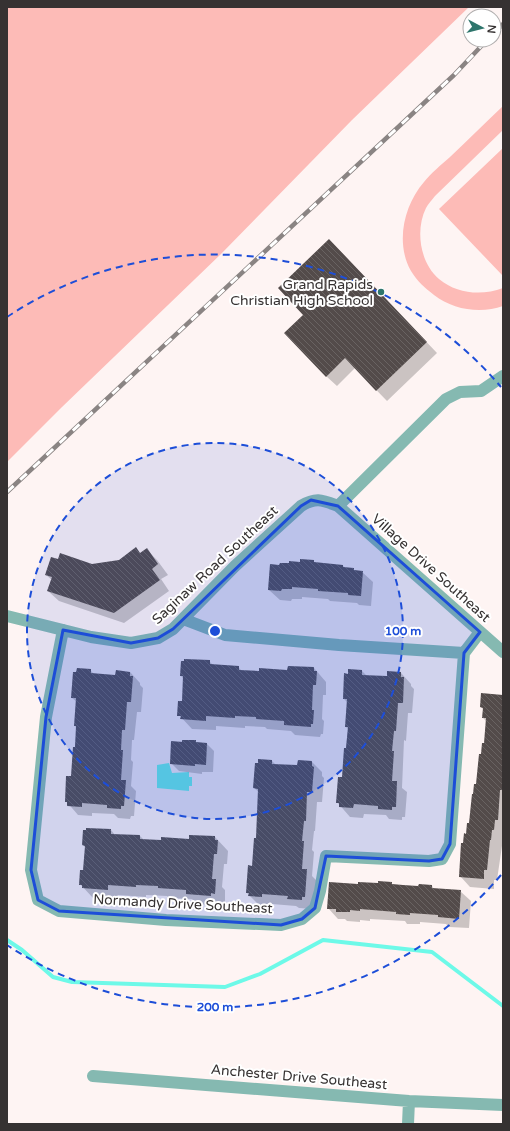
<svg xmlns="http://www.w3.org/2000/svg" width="510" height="1131" viewBox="0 0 510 1131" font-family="'Varela Round',sans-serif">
<defs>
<pattern id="building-back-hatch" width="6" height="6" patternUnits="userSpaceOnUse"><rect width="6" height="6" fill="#534b4a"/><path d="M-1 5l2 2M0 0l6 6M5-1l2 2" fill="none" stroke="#696362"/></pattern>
</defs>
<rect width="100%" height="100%" fill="#fef4f3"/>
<!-- grass -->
<path fill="#fdbbb7" d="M7,7H469L352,120L221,254L62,407L7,462Z
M503,106V130L435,196C432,200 428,204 426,208C415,230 420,263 439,279C457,294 482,296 503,288V306C481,314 453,310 434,295C425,288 417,281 411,271C395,243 404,205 424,182C431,173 441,165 450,157C468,140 485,123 503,106Z
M503,148V276L439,209Z"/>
<!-- water -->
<path fill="#6df9e8" d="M169,763L172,773L189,772V777H192V786H189V791L157,788V765Z"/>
<!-- shadow -->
<path fill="#0003" d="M339,250L437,353L387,401L355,368L337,386L326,376L304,315Z
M136,549L141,554L147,550L157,560L168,575L161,579L169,591L124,623L59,601L48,591L52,580L46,575L92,565L119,561Z
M315,564L343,566L346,568L362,572L373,582L371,606L359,605L357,603L330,601L328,599L302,597V599H292L291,601L280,600L269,590Z
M209,661L214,666L238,667L242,671L260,672L314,668L326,682V695H323L322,719L324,721L323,734H321L320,737L295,735L291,731L267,729L265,727L245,726V728L216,726V730L192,729L179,715L183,702L184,679L181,676Z
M90,670L95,675L116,676L130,672L140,683V685L143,688L141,712H137L134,740H132L131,760L133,762L131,786L136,791L134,816H131L130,819L118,818L114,814L92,813V816L78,815L66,801L72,777L77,728L75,726L77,702L72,698Z
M362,671L367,676L388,677V673H401L411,684V686L414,689L412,713H408L406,741L404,740L402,788L407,792L405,817H402V820L389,819L386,815L364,814L363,818L350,817L337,802L343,778L348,729L346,727L348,703L344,699L349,675Z
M482,694L503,696V839L497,880H494V889L470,887L460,876L464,845L470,824L482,755L485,744L487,722L483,718L484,710L481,707Z
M195,741L197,743H206L214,751L213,772H202V774L179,771L171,763L172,742Z
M272,761L276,765L298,766L312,762L322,772V776L324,778L322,802H317L315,831H314L312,850L314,852L312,876L317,881L312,909L299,908L296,906L272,904V907L260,906L247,893L253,867L257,839L259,792L254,788Z
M87,829L111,830L115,835L140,836L144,840L162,841L215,837L228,851L227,864H224L222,887L225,890V903H221V906L197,904L192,899L169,898L167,896L146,895V897L118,895V899L93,898L80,884L84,871L86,848L83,845Z
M391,883L393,885L419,887L432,886L434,889L460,891L471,901L469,928L449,927L446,924L420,922V924H407L405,921L370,919V921L360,920V922L347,921L345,919H338L328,908L359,885Z"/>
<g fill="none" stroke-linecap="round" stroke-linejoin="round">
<!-- stream -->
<path stroke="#6df9e8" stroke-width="4" d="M7,940L22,950L53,977L72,982L225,987L260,974L323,940L432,952L503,1006"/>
</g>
<!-- building -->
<path fill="url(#building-back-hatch)" d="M329,239L427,342L376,391L345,358L326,377L284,333L303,315L278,288Z
M136,547L140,553L147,548L158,564L152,569L160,580L114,613L47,591L52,577L45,575L51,557L58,559L60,553L92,564L119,560Z
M300,559L314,560V562L343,565V567L354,568V570L363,571L361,596L348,595V593L318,591V589L292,587V589H282L281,591L268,590L270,564L279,565L280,563H289V561L300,562Z
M184,659L210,660V664L239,666V670L259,671V668L287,670L288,666L314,667V671H317L316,685H313L312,710H314L313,724H311V727L284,725V721L256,719V717L235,716V718L206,716V721L180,719L181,716H177L178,701H182L183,676H180L181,661H184Z
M77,668L91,669V673L115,675L116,670L130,672V676H133L131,702H127L125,730H122L121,750H123L121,780H126L124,806H121V809L107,808V805L82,803V807L67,806V802H65L66,776H71L73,747H75L76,726H74L76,698H71L73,672H76Z
M348,669L362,670V675L387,676V671L401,672V677H404L403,703H398L396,731H394L392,751H394L392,781H397L396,807H392V810L378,809V806L354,804L353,808L339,807V803H336L338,777H342L344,748H346L348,727H345L347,699H343L344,673L348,674Z
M481,693L503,695L502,790H500L498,820H495L494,830H492L491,840H490L487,870H484V879L459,877L461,843H463L464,833L466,834L467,823H469L472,794H473L474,784H476L479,754H481L482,743H484L486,718H482L483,708L480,707Z
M182,740H196V742L207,743L206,765L195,764V766L170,764L171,741L182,742Z
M258,759L272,760V764L297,765L298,760L312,761V766L314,767L312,792H307L306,821H304L302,841H304L302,869H307L305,897H302V900L287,899L288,896L262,894V897L248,896L249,893H246L248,865L252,866L254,838H256L258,789L253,788L255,763H258Z
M86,828L111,829V834L140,835V839L161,840V837L189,839V835L215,836V840H218L217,854H214L212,879H216L215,894L211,893V896L186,894V890L158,888V886L136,885V887L108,885V890L82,888V885H79L80,870H83L85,846L82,845L83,830H86Z
M378,881L392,882V884L403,885L418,886L419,884L432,885V888L461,890L459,919L438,917V915L410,913V915L396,914V912L360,909V911L350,910V912H336V909H327L329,882L358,884V882L378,883Z"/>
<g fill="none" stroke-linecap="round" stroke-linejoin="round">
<!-- street -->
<path stroke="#85b9b1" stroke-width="12" d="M338,506L446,399L460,392L481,391L503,376
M7,616L91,637L131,643L158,638L173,629L235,566L301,506C316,497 322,500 338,506L503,652
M183,619L225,635L339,645L464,653L480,632
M63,630L46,717L31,870L38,900L59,911L166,920L281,925L302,919L315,908L320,891L326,856L429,861L442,859L450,844L464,653
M93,1076L409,1101L503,1105
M408,1124L409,1101"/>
<!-- rail casing -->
<g stroke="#8a8483" stroke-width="4.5">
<path id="rail" d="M494,33L503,24
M7,492L454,75L487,40"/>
</g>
<!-- rail -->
<use href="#rail" stroke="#fff" stroke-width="3" stroke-dasharray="9" stroke-linecap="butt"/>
</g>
<!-- marked area -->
<path fill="#1d4ed8" fill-opacity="0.2" stroke="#1d4ed8" stroke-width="3" stroke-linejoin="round" d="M311,500L338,506L480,632L464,653L450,844L442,859L429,861L326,856L315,908L302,919L281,925L59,911L38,900L31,870L46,717L63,630L131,643L158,638L173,629L301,506Z"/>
<!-- distance rings -->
<circle cx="215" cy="631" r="188" fill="#1d4ed8" fill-opacity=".12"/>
<g fill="none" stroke="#1d4ed8" stroke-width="2" stroke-dasharray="7 5">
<circle cx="215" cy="631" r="188"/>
<path d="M501 875A376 376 0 0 1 7 945M7 317A376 376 0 0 1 501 387"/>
</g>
<!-- markers -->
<circle fill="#2e756c" stroke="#fff" stroke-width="1.5" cx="381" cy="292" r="4"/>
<g text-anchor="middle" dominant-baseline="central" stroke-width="4" stroke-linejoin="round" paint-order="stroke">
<!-- poi labels -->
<g font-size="14" fill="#363232" stroke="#fff" text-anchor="end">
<text x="373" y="284">Grand Rapids<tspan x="373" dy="16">Christian High School</tspan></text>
</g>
<!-- street labels -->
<g font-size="14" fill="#363232" stroke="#fff">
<text transform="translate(215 565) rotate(-43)">Saginaw Road Southeast</text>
<text transform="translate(431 568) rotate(42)">Village Drive Southeast</text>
<text transform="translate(183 904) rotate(3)">Normandy Drive Southeast</text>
<text transform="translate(299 1077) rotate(5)">Anchester Drive Southeast</text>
</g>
</g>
<circle cx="215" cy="631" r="6" fill="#1d4ed8" stroke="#fff" stroke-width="2"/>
<g font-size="12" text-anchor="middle" font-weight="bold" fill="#1d4ed8" stroke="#fff" stroke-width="4" stroke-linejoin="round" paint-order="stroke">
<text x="403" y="635">100 m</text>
<text x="215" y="1011">200 m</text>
</g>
<!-- border -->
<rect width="510" height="1131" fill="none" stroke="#363232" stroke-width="16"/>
<!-- north arrow -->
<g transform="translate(482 28) rotate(97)"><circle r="19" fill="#ffffff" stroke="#afadad"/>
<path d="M0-3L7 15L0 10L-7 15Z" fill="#2e756c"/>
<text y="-6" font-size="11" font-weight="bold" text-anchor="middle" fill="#363232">N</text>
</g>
</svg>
